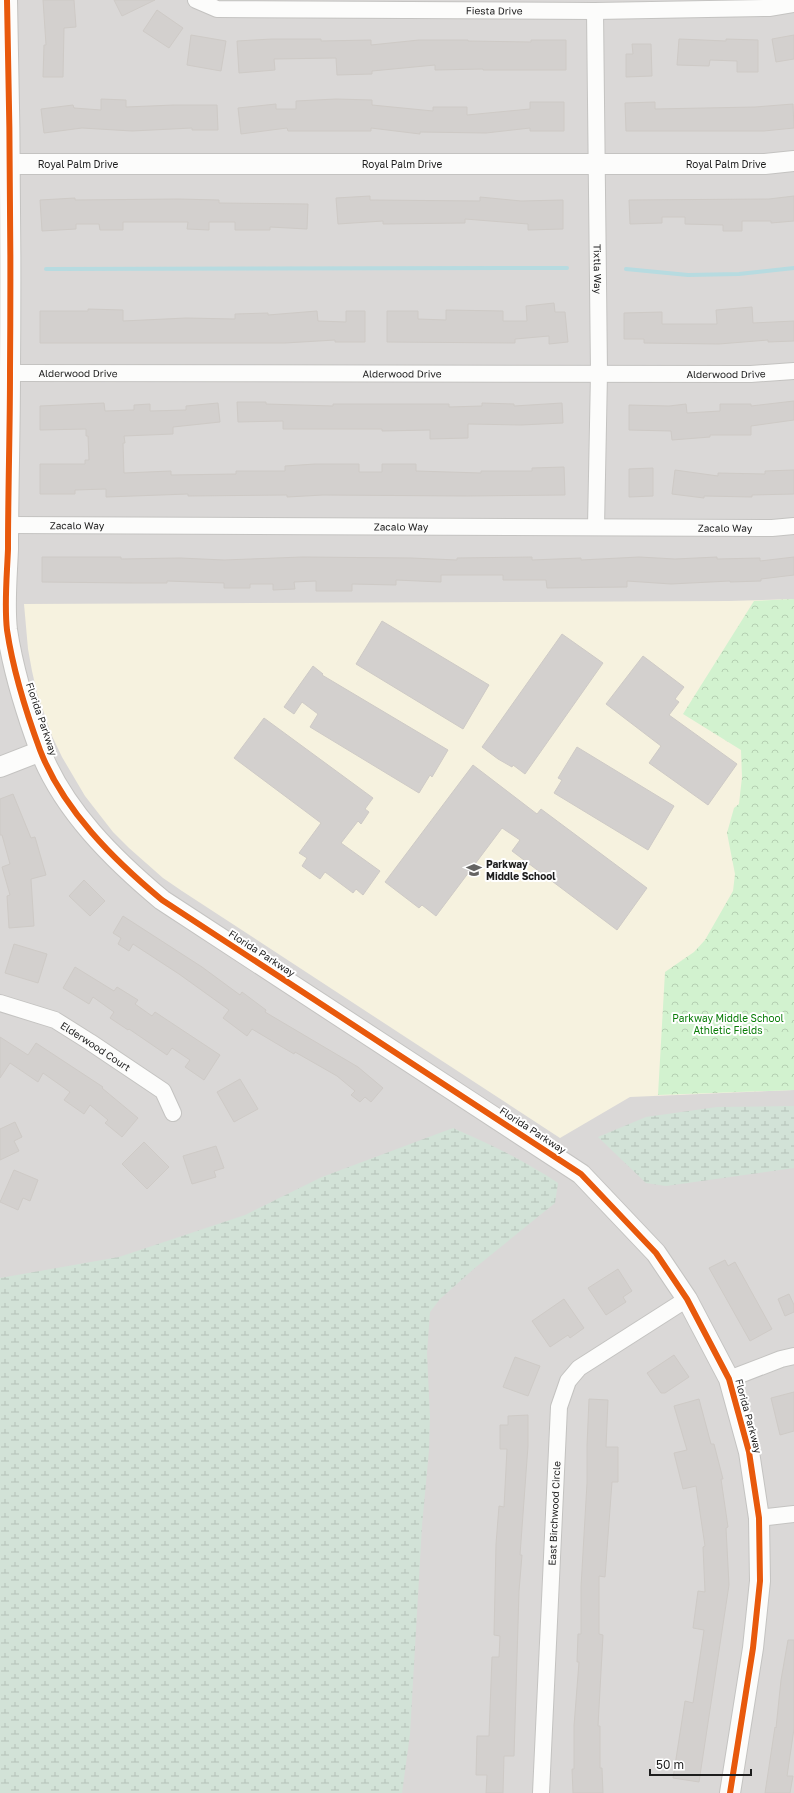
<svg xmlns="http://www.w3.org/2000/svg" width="794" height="1793" viewBox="0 0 794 1793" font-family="'Golos Text',sans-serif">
<defs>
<pattern id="wetland-marsh" width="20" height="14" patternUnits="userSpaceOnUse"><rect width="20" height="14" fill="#d2e2d7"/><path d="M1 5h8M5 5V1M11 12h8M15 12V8" fill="none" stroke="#b4c1b8"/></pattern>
<pattern id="park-crowns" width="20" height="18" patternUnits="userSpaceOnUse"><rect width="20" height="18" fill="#d2f2cf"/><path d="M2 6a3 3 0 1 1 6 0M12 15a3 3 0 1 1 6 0" fill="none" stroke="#b4cfb1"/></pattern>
</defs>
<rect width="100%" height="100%" fill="#ebe8e5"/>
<!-- residential -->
<path fill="#dad8d7" d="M0,0H794V1793H0Z"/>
<!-- education -->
<path fill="#f6f2df" d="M794,599V1090L630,1097L560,1138L182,891L163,878L129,848L113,832L85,796L62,757L52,736L37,693L32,671L28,649L24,604L729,601Z"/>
<!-- wetland -->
<path fill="url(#wetland-marsh)" d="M794,1106V1168L666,1186L646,1183L598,1137L646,1117L717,1107Z
M453,1128C490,1144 525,1161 558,1183L555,1203L476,1267L440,1299L430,1312L427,1353L430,1417L429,1450L422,1526L410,1734L402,1793H0V1278L119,1257L245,1215L322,1177Z"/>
<!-- park -->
<path fill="url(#park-crowns)" d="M794,599V1090L658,1095L665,972L694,952L705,940L733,891L735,874L727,833L734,808L739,804L742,777L741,750L683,714L754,601Z"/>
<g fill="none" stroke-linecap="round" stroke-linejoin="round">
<!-- stream -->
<path stroke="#b7dbe0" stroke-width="4" d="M46,269L567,268
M626,269L688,275L739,274L794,268"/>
</g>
<!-- building -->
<path fill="#d3d0ce" stroke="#cecac6" d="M43,0H74L76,27L64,28L63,77H43L44,45H46Z
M114,0H155L122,16Z
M157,10L183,28L169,48L143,31Z
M191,35L226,41L221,71L187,65Z
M794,35V59L776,62L772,39Z
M272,39H321V41L371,40V45L419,40H468V41L531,42V40H566V70H483V69L435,70V65L372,71V74L337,75L336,58L274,59L275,70L239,73L237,41Z
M679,39L726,41V39L758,40V72H737V61L710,60L709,66L677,65Z
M632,44H651L652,76L626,77V54H633Z
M101,99L126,100V107L174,105H217L218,130H192V128L132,131L82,128L44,133L41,109L73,105L74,108L101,110Z
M336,99L372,100V105L433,111V107H467V115L530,109V102H564V131H530V128L486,133L420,132V134L371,128V131H288L287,128L241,134L238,108L276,104V109H296V101Z
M655,102V109L755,107L793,104L794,128L764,131H626L625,103Z
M370,196V200L480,201V197L521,201L563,200V229L528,230V224L465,219V223L383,224V221L338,224L336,198Z
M794,196V221L771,223V221H742V231H723V225L685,224V217H662V223L630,224L629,200L769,199Z
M75,198V200L178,199L219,200V203L308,204L307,229L270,227V230H235V222H209V230L187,229L188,222H123V230H100L99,224H76V229L42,231L40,200Z
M554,303L555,312H565L568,342L549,344V336L515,339V343L387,342V311H418V319L446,320V310L503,311V321H527L526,306Z
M752,307L753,323L794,321V341L768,342V340L719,344L644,343V339H624V313L662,312V324H717L716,310Z
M88,309L123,310V321L186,318L235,319V314L268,313V315L317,311L318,321L346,322V311H365V342H335V340L285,343H40V311H88Z
M794,401V420L751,426V435H710V437L672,440L671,431L629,430V405L669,406L686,404L687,413L720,411V404H751V406Z
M237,402H266V404L333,406V404H449V407L482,406V403L514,404V406L562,403L563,423L521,425L468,424V438L430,439V430L382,431V429H283V421L238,422Z
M104,403L105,411L134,410V405L150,404V411L186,410V406L218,403L220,422L173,427V434L124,436L125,443H123L124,473L171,471V475L236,474V471H285V466L315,464H359V472H382V464H416V471L481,473V471H532V468L564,467L565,495L466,496L323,495L287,497V495L188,496V494L106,497V489L75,490V494H40V464H85V460H89L88,436H86V429L40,430V406Z
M653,468V496L629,497V469Z
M675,470L718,476V473L765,474V471L794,470V494L752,495V497L704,496V498L672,494Z
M42,557H121V559L180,558L224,560L302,557L411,558L457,560V558L532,557V560L581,558V560L639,557L675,559L717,557V559L760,558V561L794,557V575L761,579V581L730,582V581L671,584L627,581V587L547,588L546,580H503V575H441V582L396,580V585L352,584V591H316V581L294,582L295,589L273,590V584H250V588H224V583L167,581V583H132L42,582Z
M382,621L489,685L463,729L356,664Z
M562,634L603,663L525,774L513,765L512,767L498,759L482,747Z
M643,656L684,687L675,699L679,702L669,715L737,764L708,805L649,763L661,746L606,704Z
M313,666L323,674L322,675L448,750L432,777L430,775L419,793L310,727L318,714L302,702L294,714L284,707Z
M264,718L373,798L365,809L369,812L361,824L358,821L341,843L380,871L363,895L356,889L353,893L325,872L320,879L302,866L307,858L299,853L321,823L234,758Z
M577,747L674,806L648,850L554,793L562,780L558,778Z
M473,765L537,814L541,809L647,888L617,930L512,851L520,840L502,828L436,916L422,905L419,908L385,882Z
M13,794L31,838L35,837L46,875L31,879L34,926L9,928L7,896L10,895L2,867L10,864L2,835H0V799Z
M84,880L105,901L90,916L69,896Z
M123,916L202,967L240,995L242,992L266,1010L265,1012L358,1067L383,1088L371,1102L365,1097L360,1102L351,1095L355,1091L337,1076L295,1052L294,1054L252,1029L247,1036L223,1018L229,1010L179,974L133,944L129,951L118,944L121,938L113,933Z
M14,944L47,954L38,983L5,973Z
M75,967L114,991L117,987L138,1000L135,1004L152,1016L155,1012L220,1055L204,1080L185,1067L190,1060L172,1048L167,1055L129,1029L128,1030L110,1018L114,1012L93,997L89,1004L63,988Z
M0,1037L28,1055L36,1043L103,1087L102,1088L138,1118L122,1137L105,1123L108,1120L90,1105L84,1114L64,1100L70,1092L43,1073L38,1082L10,1063L0,1078Z
M240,1079L258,1109L234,1122L217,1092Z
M15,1122L22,1137L14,1141L19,1151L0,1160V1129Z
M144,1142L169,1167L147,1189L122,1164Z
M216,1146L224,1168L214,1171L216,1177L192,1184L183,1156Z
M14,1170L38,1180L30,1201L23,1198L18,1210L0,1202Z
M725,1260L728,1266L735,1262L772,1329L750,1341L709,1268Z
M618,1269L632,1291L623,1297L626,1302L606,1315L588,1288Z
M789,1294L794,1305V1312L785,1316L778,1299Z
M564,1299L584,1328L570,1338L568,1335L550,1347L532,1321Z
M674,1355L689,1377L665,1393H661L647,1373Z
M515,1357L540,1366L528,1396L503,1387Z
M794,1392V1431L780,1435L771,1398Z
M589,1399L608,1400L606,1447H618V1482H612L605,1577L599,1576V1634L603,1635L598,1726H600V1768H602L603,1793H573L572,1769H574V1726L579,1662H577L578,1634H581V1587L587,1483V1446Z
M699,1399L711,1444H714L723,1479H721L728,1527L726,1528L729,1585L699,1782L673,1778L685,1701L693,1703L704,1630L693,1628L698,1591L705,1592L703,1547L705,1546L696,1486L683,1489L674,1453L687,1450L674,1406Z
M528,1415V1446L520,1555H522L519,1591L514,1756H504L503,1793H486L487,1775H476L477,1736H489L492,1657H499L500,1636L494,1635L496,1544L499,1506L504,1507L507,1449H500V1425H508V1416Z
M788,1640H794V1729L787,1776H793L790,1793H765L775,1727L776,1728L781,1680Z"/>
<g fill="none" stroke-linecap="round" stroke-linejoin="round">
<!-- minor casing -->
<g stroke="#c4c3c1" stroke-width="18">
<g id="minor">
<path id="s1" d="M196,0L217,9L595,11L769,8L794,4"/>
<path id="s2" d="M595,11L599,373L596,527"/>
<path id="s3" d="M10,373L751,374L794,371"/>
<path id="s4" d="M8,525L772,528L794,526"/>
<path id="s5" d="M0,1003L55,1020L90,1042L163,1091L173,1113"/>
<path d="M729,1379L781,1359L794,1356"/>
<path d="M759,1518L794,1514"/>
<path id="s6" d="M541,1793L559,1407L568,1381L579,1368L687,1299"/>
</g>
</g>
<!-- tertiary casing -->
<g stroke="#c4c3c1" stroke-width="22">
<g id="tertiary">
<path d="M7,0C10,124 11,248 10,372C10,431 8,490 8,549C7,575 4,604 7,630C13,670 26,712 40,750C63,810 114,860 162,900L581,1174L656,1253L687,1299L729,1379L749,1452L759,1518L760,1581L753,1648L730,1793"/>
<path id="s7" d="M10,164H765L794,161"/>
<path d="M0,767L41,751"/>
</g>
</g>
<!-- minor -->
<use href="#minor" stroke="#fcfcfb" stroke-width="16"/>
<!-- tertiary -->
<use href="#tertiary" stroke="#fcfcfb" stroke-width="20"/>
<!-- cycleway casing -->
<g stroke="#fff" stroke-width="8">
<path id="cycleway" d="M7,0C10,124 11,248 10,372C10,431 8,490 8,549C7,575 4,604 7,630C13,670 26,712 40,750C63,810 114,860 162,900L581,1174L656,1253L687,1299L729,1379L749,1452L759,1518L760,1581L753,1648L730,1793"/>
</g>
<!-- cycleway -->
<use href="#cycleway" stroke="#e8590c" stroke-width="6"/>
</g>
<!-- icons -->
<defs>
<g id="school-bare" transform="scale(1.2)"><path d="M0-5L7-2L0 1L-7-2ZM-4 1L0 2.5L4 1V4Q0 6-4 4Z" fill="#656463" stroke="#fff" stroke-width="2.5" paint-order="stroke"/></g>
</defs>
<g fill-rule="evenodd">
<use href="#school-bare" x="474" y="870"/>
</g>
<g text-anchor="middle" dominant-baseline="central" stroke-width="4" stroke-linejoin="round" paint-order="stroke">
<!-- street labels -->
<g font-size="10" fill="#1d1d1d" stroke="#fff">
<text stroke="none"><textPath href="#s1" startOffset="300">Fiesta Drive</textPath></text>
<text stroke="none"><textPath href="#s7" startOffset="392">Royal Palm Drive</textPath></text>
<text stroke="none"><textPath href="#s7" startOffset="716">Royal Palm Drive</textPath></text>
<text stroke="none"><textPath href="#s7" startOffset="68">Royal Palm Drive</textPath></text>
<text stroke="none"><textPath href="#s2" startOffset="258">Tixtla Way</textPath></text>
<text stroke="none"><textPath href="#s3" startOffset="68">Alderwood Drive</textPath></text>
<text stroke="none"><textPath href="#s3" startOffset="392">Alderwood Drive</textPath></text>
<text stroke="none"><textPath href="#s3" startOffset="716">Alderwood Drive</textPath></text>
<text stroke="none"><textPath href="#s4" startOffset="69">Zacalo Way</textPath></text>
<text stroke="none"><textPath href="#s4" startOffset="393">Zacalo Way</textPath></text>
<text stroke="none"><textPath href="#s4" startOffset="717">Zacalo Way</textPath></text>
<text transform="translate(42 719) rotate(71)">Florida Parkway</text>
<text transform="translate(262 953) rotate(33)">Florida Parkway</text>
<text stroke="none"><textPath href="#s5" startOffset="106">Elderwood Court</textPath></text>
<text transform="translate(533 1130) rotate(33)">Florida Parkway</text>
<text transform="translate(749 1416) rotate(75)">Florida Parkway</text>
<text stroke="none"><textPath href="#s6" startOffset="280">East Birchwood Circle</textPath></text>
</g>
<!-- poi labels -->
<g font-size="10" font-weight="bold" fill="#1d1d1d" stroke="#fff" text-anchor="start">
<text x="486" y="864">Parkway<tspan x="486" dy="12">Middle School</tspan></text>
</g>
<!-- park labels -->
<g font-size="10" fill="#0a7d08" stroke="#fff">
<text x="728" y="1018">Parkway Middle School<tspan x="728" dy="12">Athletic Fields</tspan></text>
</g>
</g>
<!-- scale -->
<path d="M650 1769v6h101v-6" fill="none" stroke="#1d1d1d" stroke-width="2"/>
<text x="656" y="1769" font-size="12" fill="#1d1d1d" stroke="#ffffff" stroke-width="3" paint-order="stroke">50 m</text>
</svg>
